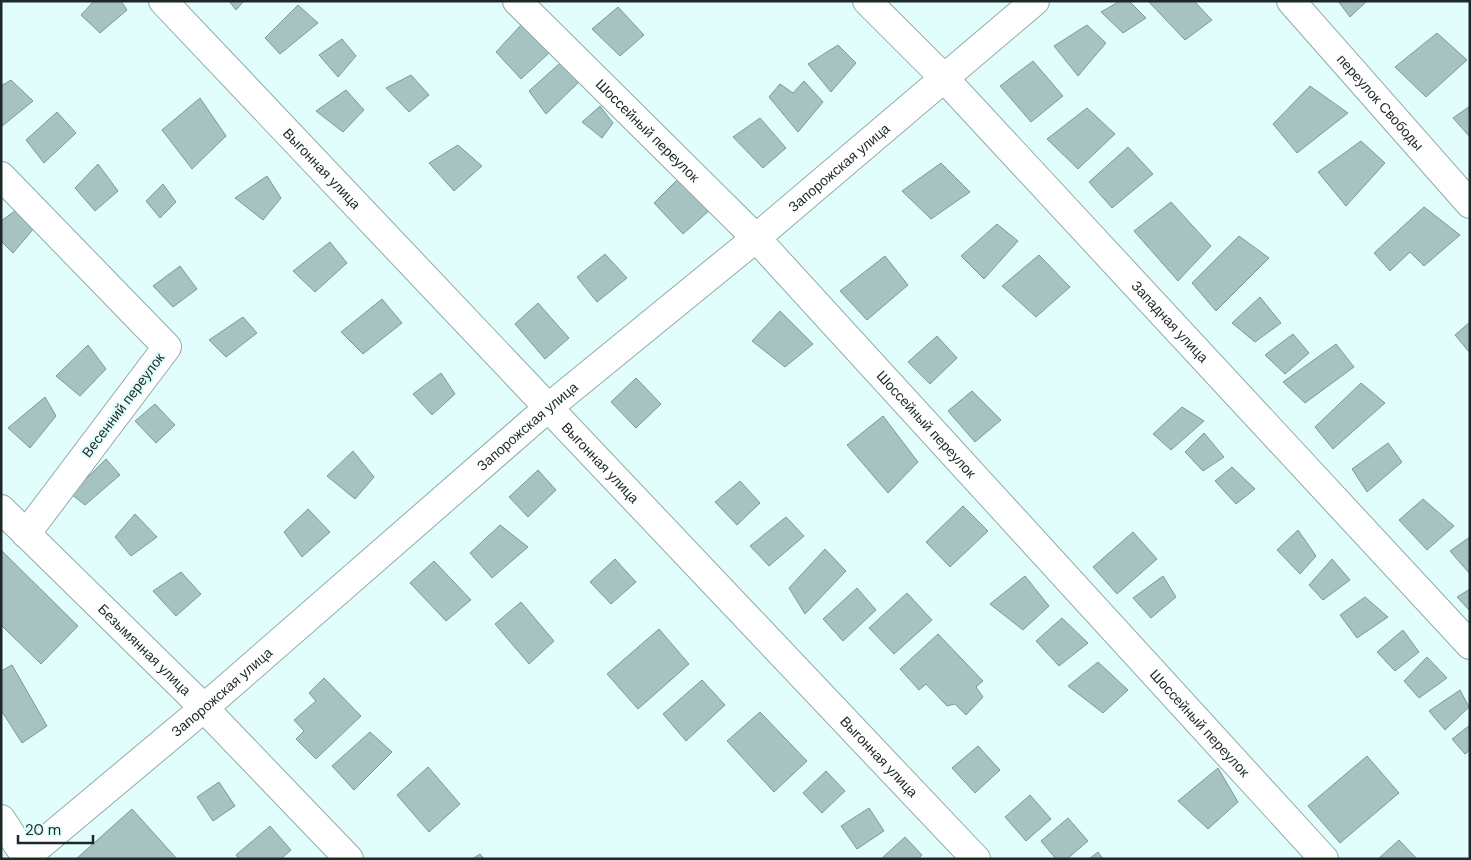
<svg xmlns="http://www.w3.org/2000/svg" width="1471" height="860" viewBox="0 0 1471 860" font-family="'DM Sans',sans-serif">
<rect width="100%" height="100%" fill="#e1fefd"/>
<!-- building -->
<path fill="#a6c2c1" stroke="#7e9998" d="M94,1H121L127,10L100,33L81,15Z
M229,1H244L236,10Z
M1120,1H1129L1146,18L1123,33L1101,12Z
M1148,1H1194L1212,20L1185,40Z
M1338,1H1367L1350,17Z
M298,5L318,23L280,54L265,38Z
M618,7L644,35L620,56L592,29Z
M521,25L549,53L521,79L496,52Z
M1087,25L1106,43L1078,76L1054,46Z
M1437,33L1467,60L1426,97L1395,67Z
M342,39L356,56L338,77L319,55Z
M838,45L856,63L831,92L808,64Z
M1033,61L1063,96L1031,122L1000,86Z
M560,63L580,81L546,114L529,91Z
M411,75L429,95L409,112L386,88Z
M11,80L33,101L1,127V86Z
M804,81L823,102L798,132L769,97L780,84L793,93Z
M1310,86L1348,113L1297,153L1273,124Z
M346,90L364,110L343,132L316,111Z
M200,98L226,136L192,169L162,130Z
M600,106L613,123L602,138L582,122Z
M1470,106V137L1453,118Z
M1087,108L1115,134L1078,169L1047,139Z
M57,112L76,133L44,163L26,140Z
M760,118L786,148L763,168L733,137Z
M1361,141L1385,163L1346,206L1318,172Z
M458,145L482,166L454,191L429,163Z
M1128,147L1153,174L1112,208L1089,182Z
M941,163L970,192L931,219L902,191Z
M98,164L118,191L95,211L75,188Z
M267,176L281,198L263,220L235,198Z
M678,179L711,209L683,234L654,203Z
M163,184L176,202L160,218L146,201Z
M1171,202L1211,246L1178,281L1134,231Z
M1424,207L1460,235L1424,266L1410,252L1390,271L1374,253Z
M19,208L35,227L13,253L1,241V221Z
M997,224L1018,241L984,279L961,256Z
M1239,236L1269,258L1216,311L1192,283Z
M330,242L347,263L315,292L293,271Z
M605,254L627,278L597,302L577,277Z
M1039,255L1070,287L1036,317L1002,286Z
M885,256L908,285L867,320L840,291Z
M180,266L197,289L173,307L153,286Z
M1260,297L1281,323L1255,342L1232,323Z
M382,299L402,323L363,354L341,332Z
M538,303L569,338L545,359L515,324Z
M780,311L813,344L785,367L752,341Z
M243,317L257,333L226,357L209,340Z
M1470,322V353L1455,335Z
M1293,334L1309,353L1285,374L1265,355Z
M937,336L957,358L930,384L908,362Z
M1336,344L1354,367L1305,403L1283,382Z
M88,345L106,369L80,396L56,376Z
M441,373L455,394L432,415L413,394Z
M636,378L661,404L636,428L611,402Z
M1361,383L1385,403L1333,449L1315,427Z
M972,391L1001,420L975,442L948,411Z
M45,397L56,416L30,448L8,428Z
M155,404L175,425L156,443L135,421Z
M1182,407L1204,421L1171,450L1153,434Z
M883,416L918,462L888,493L847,445Z
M1204,433L1224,457L1203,471L1185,452Z
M1388,443L1402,462L1367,492L1352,469Z
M353,451L374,477L355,499L327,476Z
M106,459L120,475L85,505L71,494Z
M1232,467L1255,489L1236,504L1215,481Z
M538,470L556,490L528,517L509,497Z
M740,481L760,503L737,525L715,502Z
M1423,499L1454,526L1427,550L1399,520Z
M963,506L988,531L950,567L926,542Z
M308,509L330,532L302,557L284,532Z
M135,514L157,537L131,556L115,537Z
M786,517L804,536L769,566L750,546Z
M500,525L528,547L492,578L470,553Z
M1298,530L1316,556L1300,574L1277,550Z
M1133,532L1157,559L1117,594L1093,567Z
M1470,537V574L1450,551Z
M825,549L846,571L805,614L789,588Z
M1,550L78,626L41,664L1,625Z
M615,559L636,582L611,604L590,582Z
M1332,559L1350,580L1323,600L1309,585Z
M434,561L471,600L446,621L410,583Z
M181,572L201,594L176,616L153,591Z
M1025,576L1049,606L1023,630L990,604Z
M1163,576L1176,597L1151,618L1133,598Z
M857,588L876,610L843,641L823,619Z
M1470,589V611L1457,597Z
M907,593L932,620L894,654L869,628Z
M1365,597L1388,617L1357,638L1340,615Z
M521,602L554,641L529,664L495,624Z
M1062,618L1088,643L1059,666L1036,641Z
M659,629L689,664L638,709L607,674Z
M1403,630L1419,652L1395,671L1377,652Z
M938,634L983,681L976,687L983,697L966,715L955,704L947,706L926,684L919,690L900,669Z
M1427,657L1447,678L1419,698L1404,681Z
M1098,662L1128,690L1103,713L1068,686Z
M12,665L47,726L22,743L1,710V671Z
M324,678L361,716L316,759L296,739L304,731L294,720L316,701L309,693Z
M702,680L725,705L686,741L663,714Z
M1460,690L1469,707L1445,730L1429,711Z
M760,712L807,761L774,792L727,741Z
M1470,725V750L1465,754L1452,739Z
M370,732L392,752L354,790L332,766Z
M978,746L1000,770L975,793L952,768Z
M1367,756L1399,793L1340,843L1308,806Z
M428,767L460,804L429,832L397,795Z
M1218,768L1238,802L1208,829L1178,801Z
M826,771L845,791L822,813L803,793Z
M219,782L235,806L213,821L197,797Z
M1030,795L1051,819L1026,841L1005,817Z
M869,808L884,831L857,849L841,826Z
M132,809L177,859H76Z
M1068,818L1088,841L1067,859H1056L1041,841Z
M270,826L291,850L281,859H239L236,855Z
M905,837L922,855L918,859H881Z
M1399,840L1417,859H1378Z
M1098,852L1103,859H1089Z
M480,854L484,859H472Z"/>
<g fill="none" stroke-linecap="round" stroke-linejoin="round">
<!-- street casing -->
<g stroke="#90abaa" stroke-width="30">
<g id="street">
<path id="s1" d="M163,1L976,859"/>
<path id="s2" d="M517,1L756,238L1324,859"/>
<path id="s3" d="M867,1L943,77L1470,645"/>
<path id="s4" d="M1291,1L1470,204"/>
<path d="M1,176L167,347L26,534"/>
<path id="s5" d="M1,509L204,708L349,859"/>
</g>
</g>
<!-- secondary casing -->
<g stroke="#90abaa" stroke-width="30">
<g id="secondary">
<path d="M1,819L27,859"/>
<path id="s6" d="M26,857L204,708L549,407L756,238L1035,1"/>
</g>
</g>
<!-- street -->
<use href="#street" stroke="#fff" stroke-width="28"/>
<!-- secondary -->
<use href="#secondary" stroke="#fff" stroke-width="28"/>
</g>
<g text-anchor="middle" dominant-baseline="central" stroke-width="4.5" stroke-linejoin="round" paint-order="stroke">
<!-- street labels -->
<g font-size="14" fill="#1d2828" stroke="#e1fefd">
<text stroke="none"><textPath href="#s4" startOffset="135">переулок Свободы</textPath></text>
<text stroke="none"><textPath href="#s2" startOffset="184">Шоссейный переулок</textPath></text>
<text stroke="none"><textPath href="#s6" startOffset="1066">Запорожская улица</textPath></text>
<text stroke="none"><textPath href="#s1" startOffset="231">Выгонная улица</textPath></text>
<text stroke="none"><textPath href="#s3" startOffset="441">Западная улица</textPath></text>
<text transform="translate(123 405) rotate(-53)">Весенний переулок</text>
<text stroke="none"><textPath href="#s2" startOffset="589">Шоссейный переулок</textPath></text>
<text stroke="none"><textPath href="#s6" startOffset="661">Запорожская улица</textPath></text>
<text stroke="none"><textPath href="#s1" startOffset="636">Выгонная улица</textPath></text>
<text stroke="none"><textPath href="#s5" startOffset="201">Безымянная улица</textPath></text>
<text stroke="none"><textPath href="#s6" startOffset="256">Запорожская улица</textPath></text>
<text stroke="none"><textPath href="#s2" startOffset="994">Шоссейный переулок</textPath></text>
<text stroke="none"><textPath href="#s1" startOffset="1041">Выгонная улица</textPath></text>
</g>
</g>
<!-- border -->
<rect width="1471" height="860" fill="none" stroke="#1d2828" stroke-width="5"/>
<!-- scale -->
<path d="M18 835v8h75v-8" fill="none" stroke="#1d2828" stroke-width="2.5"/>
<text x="25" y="835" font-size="15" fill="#1d2828" stroke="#e1fefd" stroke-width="4" paint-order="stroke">20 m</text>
</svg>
